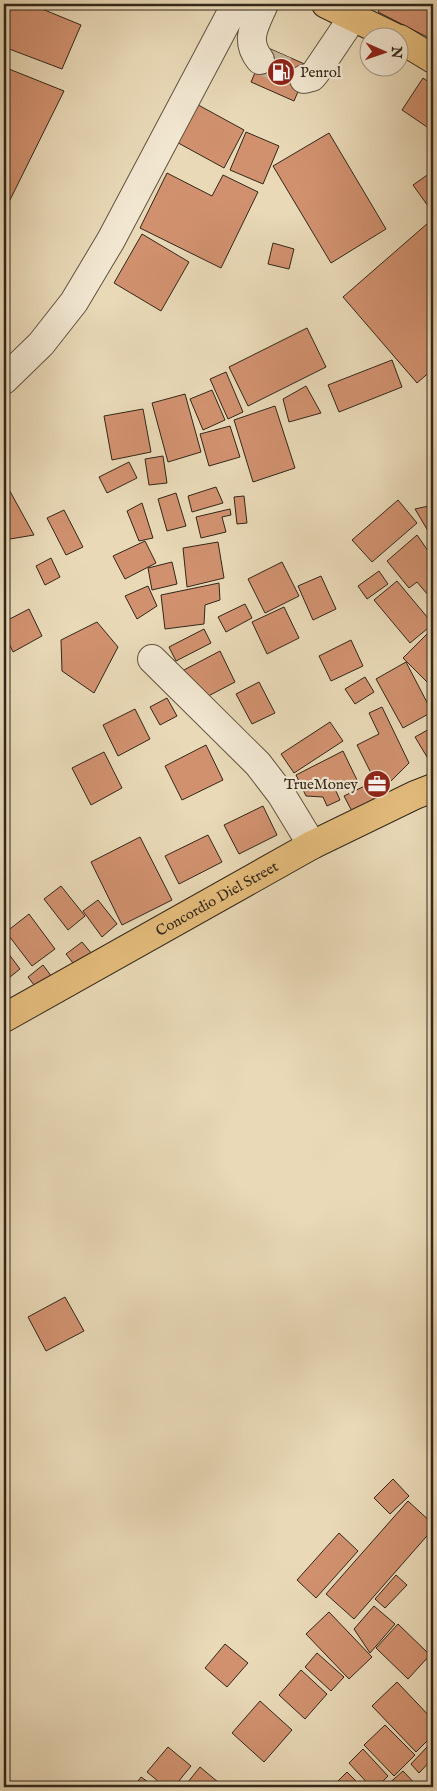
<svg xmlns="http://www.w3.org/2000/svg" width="437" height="1791" viewBox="0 0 437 1791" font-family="'IM FELL English',serif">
<rect width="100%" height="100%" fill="#e9d9b7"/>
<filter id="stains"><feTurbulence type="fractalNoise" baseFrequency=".004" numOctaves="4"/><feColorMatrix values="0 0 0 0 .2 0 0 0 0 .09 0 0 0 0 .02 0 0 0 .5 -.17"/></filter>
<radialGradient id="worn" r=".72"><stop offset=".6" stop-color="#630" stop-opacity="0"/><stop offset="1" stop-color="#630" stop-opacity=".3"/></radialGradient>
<!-- building -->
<path fill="#d1916f" stroke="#32271a" d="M4,4H30L81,25L62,69L4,47Z
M357,4H368L365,9Z
M382,4H433V40L378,12Z
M266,47L309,66L294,101L251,82Z
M4,67L64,91L4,212Z
M423,78L433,85V131L402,110Z
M191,101L244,130L224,168L171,139Z
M246,132L279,146L263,184L230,170Z
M329,133L386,229L331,263L273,166Z
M433,171V213L413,185Z
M167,173L212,196L223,175L258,192L221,268L140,228Z
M428,223L433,229V369L417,383L343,297Z
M142,234L189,262L161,311L114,283Z
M273,243L294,249L289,269L268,264Z
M307,328L326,367L248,406L229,367Z
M392,360L402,387L339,412L328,385Z
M226,372L243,412L228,419L210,379Z
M306,386L321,413L289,422L283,399Z
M212,390L225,420L203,430L190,399Z
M185,394L201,452L168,462L152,403Z
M275,406L295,468L253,482L234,420Z
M143,409L151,452L112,460L104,416Z
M230,426L240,457L209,466L200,434Z
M163,456L167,483L149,485L145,459Z
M129,462L137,478L107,493L99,477Z
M6,484L34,535L4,540V486Z
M216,487L223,503L192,512L188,496Z
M176,493L186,526L167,531L158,499Z
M244,496L247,523L237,524L234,497Z
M398,500L417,523L372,562L352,540Z
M142,503L153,538L139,541L127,511Z
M433,505V534L431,536L415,509Z
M230,509L231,515L222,517L226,532L201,538L196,517Z
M64,510L83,547L66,555L47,518Z
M417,535L433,558V589L428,595L417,582L409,588L387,561Z
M145,541L156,563L125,579L113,556Z
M218,542L224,578L187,587L183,548Z
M51,558L60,577L45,585L36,566Z
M172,562L177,584L152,590L148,568Z
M282,562L299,596L265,613L248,579Z
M379,571L388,584L367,599L358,586Z
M321,576L336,609L313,620L298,586Z
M397,581L433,624L410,643L374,600Z
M219,583L220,600L205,605L204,624L165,629L161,595Z
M148,586L157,606L137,619L125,596Z
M245,604L252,618L226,632L218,617Z
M284,607L299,638L267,654L252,622Z
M29,609L42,636L13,652L4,633V622Z
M97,622L118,647L94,693L62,671L61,640Z
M204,629L211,643L176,661L169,647Z
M432,629L433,631V688L403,658Z
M351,640L363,666L331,681L319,656Z
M220,651L235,682L197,702L182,671Z
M406,662L432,712L403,728L376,679Z
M365,677L374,692L355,704L345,689Z
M4,680L10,693L4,695Z
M259,682L275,713L252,724L236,694Z
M167,698L177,716L160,725L150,707Z
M382,707L409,763L355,817L344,796L375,781L357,745L379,734L369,713Z
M135,709L150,739L118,756L103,725Z
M330,722L343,741L294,773L281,754Z
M433,727V760L430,762L415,737Z
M206,745L223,780L182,800L165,766Z
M343,751L357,780L336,791L340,800L327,806L323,797L306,796L296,775Z
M104,752L122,788L91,805L72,768Z
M263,806L277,835L239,854L224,825Z
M208,835L222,862L179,884L165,856Z
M140,837L172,900L122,925L91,862Z
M61,886L85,916L68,930L44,899Z
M98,900L117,924L102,937L83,911Z
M29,914L55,949L32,966L6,932Z
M82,942L92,954L76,967L66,954Z
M8,953L20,969L10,977L4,969V957Z
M43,965L52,977L37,989L28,977Z
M65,1297L84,1331L46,1351L28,1317Z
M393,1479L409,1496L390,1514L374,1498Z
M408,1501L433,1524V1529L354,1619L326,1594Z
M339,1533L358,1551L316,1598L297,1580Z
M396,1575L407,1585L385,1608L375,1599Z
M374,1606L395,1624L370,1653L354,1629Z
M329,1612L372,1657L349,1679L306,1634Z
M398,1624L430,1655L408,1679L376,1648Z
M225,1644L248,1663L227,1687L205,1668Z
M317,1653L344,1677L331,1691L305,1667Z
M301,1670L327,1694L305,1719L279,1695Z
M397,1682L433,1720V1735L416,1752L372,1706Z
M260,1701L292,1730L264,1762L232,1733Z
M385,1725L415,1755L394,1776L364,1745Z
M168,1747L191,1766L174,1787H165L147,1772Z
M427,1747L433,1754V1758L419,1773L411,1764Z
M363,1749L388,1776L377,1787H371L349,1763Z
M200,1767L224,1787H184Z
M403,1771L418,1787H385Z
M347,1772L362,1787H332Z
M141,1777L155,1787H134Z"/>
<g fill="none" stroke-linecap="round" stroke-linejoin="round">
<!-- minor-tunnel -->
<path stroke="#c4b598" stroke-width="28" stroke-dasharray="28 14" stroke-linecap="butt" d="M260,60L304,79"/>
<!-- minor casing -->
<g stroke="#605441" stroke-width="30">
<path id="minor" d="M260,60C244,40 255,25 264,4
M304,79L312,77L316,72L353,17
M4,380L41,344L74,302L111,240L236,4
M152,659L258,764L281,794L312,845"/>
</g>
<!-- major casing -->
<g stroke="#32271a" stroke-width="30">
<g id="major">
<path d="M326,4L396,38"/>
<path d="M400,39L433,59"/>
<path id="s1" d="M4,1018L312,845L415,795L433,788"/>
</g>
</g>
<!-- minor -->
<use href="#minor" stroke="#f1e6d0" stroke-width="28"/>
<!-- major -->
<use href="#major" stroke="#e4bc7c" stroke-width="28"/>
</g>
<!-- icons -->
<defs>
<g id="fuel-disc" transform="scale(1.4375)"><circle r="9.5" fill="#8f2418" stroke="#f1e6d0"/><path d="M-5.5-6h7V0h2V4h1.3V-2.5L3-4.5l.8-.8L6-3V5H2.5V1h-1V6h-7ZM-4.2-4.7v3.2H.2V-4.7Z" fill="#fff"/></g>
<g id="office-disc" transform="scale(1.4375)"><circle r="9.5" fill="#8f2418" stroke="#f1e6d0"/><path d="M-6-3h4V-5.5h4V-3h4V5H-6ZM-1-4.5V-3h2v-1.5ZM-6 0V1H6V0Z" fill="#fff"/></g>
</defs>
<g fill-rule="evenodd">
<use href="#fuel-disc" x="281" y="72"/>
<use href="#office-disc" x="377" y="784"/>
</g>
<g text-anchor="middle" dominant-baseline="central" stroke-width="4.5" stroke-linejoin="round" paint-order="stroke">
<!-- poi labels -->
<g font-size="15" fill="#32271a" stroke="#f1e6d0" text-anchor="start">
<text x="300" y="72">Penrol</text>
<text x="358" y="784" text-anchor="end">TrueMoney</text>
</g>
<!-- street labels -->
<g font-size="15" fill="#32271a" stroke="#f1e6d0">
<text stroke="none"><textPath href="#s1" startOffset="244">Concordio Diel Street</textPath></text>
</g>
</g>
<!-- margin -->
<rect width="437" height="1791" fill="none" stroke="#e9d9b7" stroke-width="20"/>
<rect x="5" y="5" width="427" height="1781" fill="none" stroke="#32271a" stroke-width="2.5"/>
<rect x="10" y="10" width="417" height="1771" fill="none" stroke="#32271a"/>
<!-- north arrow -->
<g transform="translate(384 52) rotate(92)"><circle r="24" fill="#f1e6d0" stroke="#a59a87"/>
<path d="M0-4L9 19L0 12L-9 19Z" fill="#8f2418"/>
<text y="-8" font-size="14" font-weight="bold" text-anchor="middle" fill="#32271a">N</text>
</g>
<rect width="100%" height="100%" filter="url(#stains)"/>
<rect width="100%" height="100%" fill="url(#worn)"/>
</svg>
